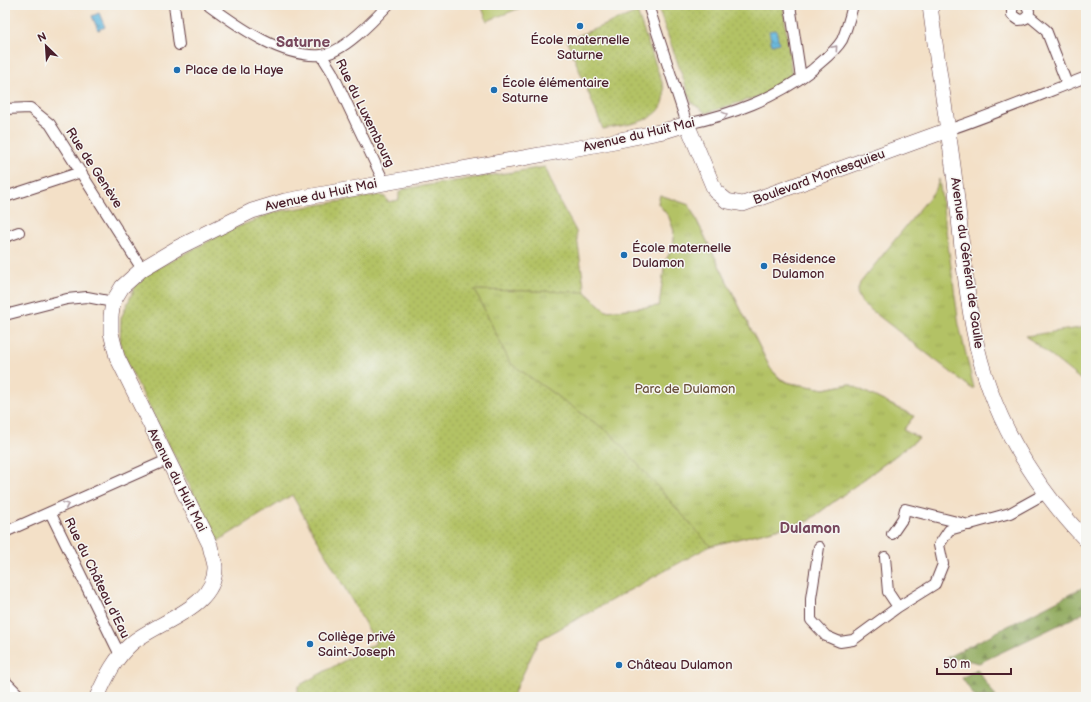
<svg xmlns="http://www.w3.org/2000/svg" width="1091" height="702" viewBox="0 0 1091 702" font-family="'Balsamiq Sans',sans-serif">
<defs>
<pattern id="grass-dots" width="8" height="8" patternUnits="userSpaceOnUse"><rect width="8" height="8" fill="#b3c265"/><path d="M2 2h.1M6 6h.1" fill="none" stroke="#9ba658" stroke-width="1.8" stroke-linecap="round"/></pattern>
<pattern id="forest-firs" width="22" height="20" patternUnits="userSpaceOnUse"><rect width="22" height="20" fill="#8ea85a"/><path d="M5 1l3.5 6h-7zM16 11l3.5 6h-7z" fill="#76884b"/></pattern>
<pattern id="park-tufts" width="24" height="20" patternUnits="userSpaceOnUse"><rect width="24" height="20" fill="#b3c265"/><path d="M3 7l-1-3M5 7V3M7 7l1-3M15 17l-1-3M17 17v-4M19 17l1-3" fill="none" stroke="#9ba658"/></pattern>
<pattern id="water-ripples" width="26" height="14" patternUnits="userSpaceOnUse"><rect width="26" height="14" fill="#62b8de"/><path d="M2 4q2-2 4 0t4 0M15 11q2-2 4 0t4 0" fill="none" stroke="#5395b4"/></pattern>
</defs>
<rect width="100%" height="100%" fill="#f6f6f2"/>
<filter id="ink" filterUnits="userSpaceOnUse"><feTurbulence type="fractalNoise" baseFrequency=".025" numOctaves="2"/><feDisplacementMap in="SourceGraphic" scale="8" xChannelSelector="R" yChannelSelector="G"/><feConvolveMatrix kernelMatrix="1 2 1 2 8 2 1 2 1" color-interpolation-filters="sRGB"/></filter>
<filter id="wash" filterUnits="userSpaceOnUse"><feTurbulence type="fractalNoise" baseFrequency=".012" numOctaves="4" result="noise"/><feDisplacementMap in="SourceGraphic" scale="16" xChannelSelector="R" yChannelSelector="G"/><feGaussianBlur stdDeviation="0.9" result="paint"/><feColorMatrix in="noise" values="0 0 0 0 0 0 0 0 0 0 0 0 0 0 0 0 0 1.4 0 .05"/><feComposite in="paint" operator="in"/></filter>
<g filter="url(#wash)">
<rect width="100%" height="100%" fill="#f3e0c7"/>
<!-- grass -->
<path fill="url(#grass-dots)" stroke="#7e7048" d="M657,5H783L792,77L760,96L706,113L692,103Z
M637,12L664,88C670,123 627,124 603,129L567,40Z
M545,167L561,204L576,231L585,292L606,311L660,306L665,262L672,249L674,231L669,217L658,203L660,195L689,205L770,368L781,379L790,383L824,389L849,384L914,416L903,430L919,438L808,521L710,546L539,640L512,697H298V686L376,643L292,495L218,541L129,367L120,342L121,318L135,287L150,272L228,231L275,212L379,195L385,197L388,202L399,200V192L404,189Z"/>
<!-- forest -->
<path fill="url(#forest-firs)" stroke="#6c6442" d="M1086,586V612L979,663L958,658L942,660Z
M977,669L996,697H975L962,678Z"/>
<!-- park -->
<path fill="url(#park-tufts)" stroke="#7e7048" d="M939,179L959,325L974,388H971L862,303L857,293L860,283L936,189Z
M660,195L689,205L770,368L781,380L790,383L825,389L849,384L914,416L903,430L919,438L808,521L710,546L611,434L510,363L475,290L585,292L606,311L659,306L665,262L672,249L674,231L669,217L658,203Z
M1086,327V384L1026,336Z"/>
<!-- pitch -->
<path fill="#b3c265" stroke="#7e7048" d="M481,5H525V6L487,21Z"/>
<!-- water -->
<path fill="url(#water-ripples)" stroke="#566c84" d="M99,13L105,27L98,30L92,16Z
M776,30L779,43L772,45L769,31Z"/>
</g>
<g filter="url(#ink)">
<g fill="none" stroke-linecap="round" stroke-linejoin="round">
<!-- street casing -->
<g stroke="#633c42" stroke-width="12">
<path id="street" d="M174,5L179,45
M209,5C239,27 282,58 321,55C342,54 374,20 388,5
M648,5L687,124C733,114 774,99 812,70C822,61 835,52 842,40C847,29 850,17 853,5
M790,5L801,78
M1015,5L1012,9V15L1019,20C1028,20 1032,12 1026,5
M1028,15L1046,30L1067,84
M322,56L332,72L384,182
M5,109L30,108L50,124L142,269
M948,130C995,114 1040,95 1086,77
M5,197L81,172
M5,237L19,232
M5,315L67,299L87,297L113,302
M50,512L120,655
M5,532L167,460
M892,534L903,518L905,509L969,525
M819,547L811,598V620L826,636L840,642L853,640L898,607L935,584L943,564L939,545L949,530L1010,513L1046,493
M885,557L888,592L898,607
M5,681L21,697"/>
</g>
<!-- secondary casing -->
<g stroke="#633c42" stroke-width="16">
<path id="secondary" d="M930,5C937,64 948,123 955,182C961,232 964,283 974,332C989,412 1031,483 1086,540
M97,697C106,677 115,658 132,643C158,621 217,608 215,566C214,559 211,552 210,545L117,357L111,333V316L113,302L122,287L142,269L179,247L252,211L285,201L600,144L664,131L687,124L715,191L727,201L743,204L948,130"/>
</g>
<!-- street -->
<use href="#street" stroke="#fff" stroke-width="10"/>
<!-- secondary -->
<use href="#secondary" stroke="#fff" stroke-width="15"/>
</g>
<!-- one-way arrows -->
<defs><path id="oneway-chevron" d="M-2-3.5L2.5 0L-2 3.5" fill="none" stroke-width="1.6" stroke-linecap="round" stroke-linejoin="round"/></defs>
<g stroke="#ae9aa0">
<use href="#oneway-chevron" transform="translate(835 48) rotate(-49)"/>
<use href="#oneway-chevron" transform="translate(725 115) rotate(-15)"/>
<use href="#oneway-chevron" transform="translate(66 505) rotate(-24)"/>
</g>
</g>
<!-- markers -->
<g fill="#1f6fb2" stroke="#f6f6f2" stroke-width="1.5">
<circle cx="580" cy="26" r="4"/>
<circle cx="177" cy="70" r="4"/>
<circle cx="494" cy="90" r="4"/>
<circle cx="624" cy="255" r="4"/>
<circle cx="764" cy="266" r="4"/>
<circle cx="310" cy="644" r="4"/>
<circle cx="619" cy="665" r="4"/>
</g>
<g text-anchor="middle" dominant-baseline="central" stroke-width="3" stroke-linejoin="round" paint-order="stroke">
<!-- poi labels -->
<g font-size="13" fill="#4a1f2b" stroke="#f6f6f2" text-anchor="start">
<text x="580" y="40" text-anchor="middle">École maternelle<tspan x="580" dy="15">Saturne</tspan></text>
<text x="185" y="70">Place de la Haye</text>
<text x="502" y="83">École élémentaire<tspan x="502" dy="15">Saturne</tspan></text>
<text x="632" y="248">École maternelle<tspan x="632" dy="15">Dulamon</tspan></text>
<text x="772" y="259">Résidence<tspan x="772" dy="15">Dulamon</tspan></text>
<text x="318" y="637">Collège privé<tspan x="318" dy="15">Saint-Joseph</tspan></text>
<text x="627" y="665">Château Dulamon</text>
</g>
<!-- street labels -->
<g font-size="13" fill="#4a1f2b" stroke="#f6f6f2">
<text transform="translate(365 113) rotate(64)">Rue du Luxembourg</text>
<text transform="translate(639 135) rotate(-13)">Avenue du Huit Mai</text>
<text transform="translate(94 168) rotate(57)">Rue de Genève</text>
<text transform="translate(819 177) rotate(-20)">Boulevard Montesquieu</text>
<text transform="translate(321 195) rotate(-12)">Avenue du Huit Mai</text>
<text transform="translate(967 263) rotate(82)">Avenue du Général de Gaulle</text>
<text transform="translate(177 480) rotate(63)">Avenue du Huit Mai</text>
<text transform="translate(97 578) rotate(64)">Rue du Château d'Eau</text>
</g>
<!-- park labels -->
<g font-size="13" fill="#6a503c" stroke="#f6f6f2">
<text x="685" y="389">Parc de Dulamon</text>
</g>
<!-- quarter labels -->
<g font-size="15" font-weight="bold" fill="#78485d" stroke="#f6f6f2">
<text x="303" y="42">Saturne</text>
<text x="810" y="528">Dulamon</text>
</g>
</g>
<!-- margin -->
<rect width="1091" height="702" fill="none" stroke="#f6f6f2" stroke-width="20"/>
<!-- north arrow -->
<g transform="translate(46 46) rotate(335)" stroke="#f6f6f2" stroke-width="3" paint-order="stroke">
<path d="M0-3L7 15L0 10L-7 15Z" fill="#4a1f2b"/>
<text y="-6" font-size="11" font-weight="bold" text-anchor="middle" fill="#4a1f2b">N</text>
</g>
<!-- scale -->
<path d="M937 668v6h74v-6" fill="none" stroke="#4a1f2b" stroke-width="2"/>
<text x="943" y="668" font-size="12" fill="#4a1f2b" stroke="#f6f6f2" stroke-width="3" paint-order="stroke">50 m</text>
</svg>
